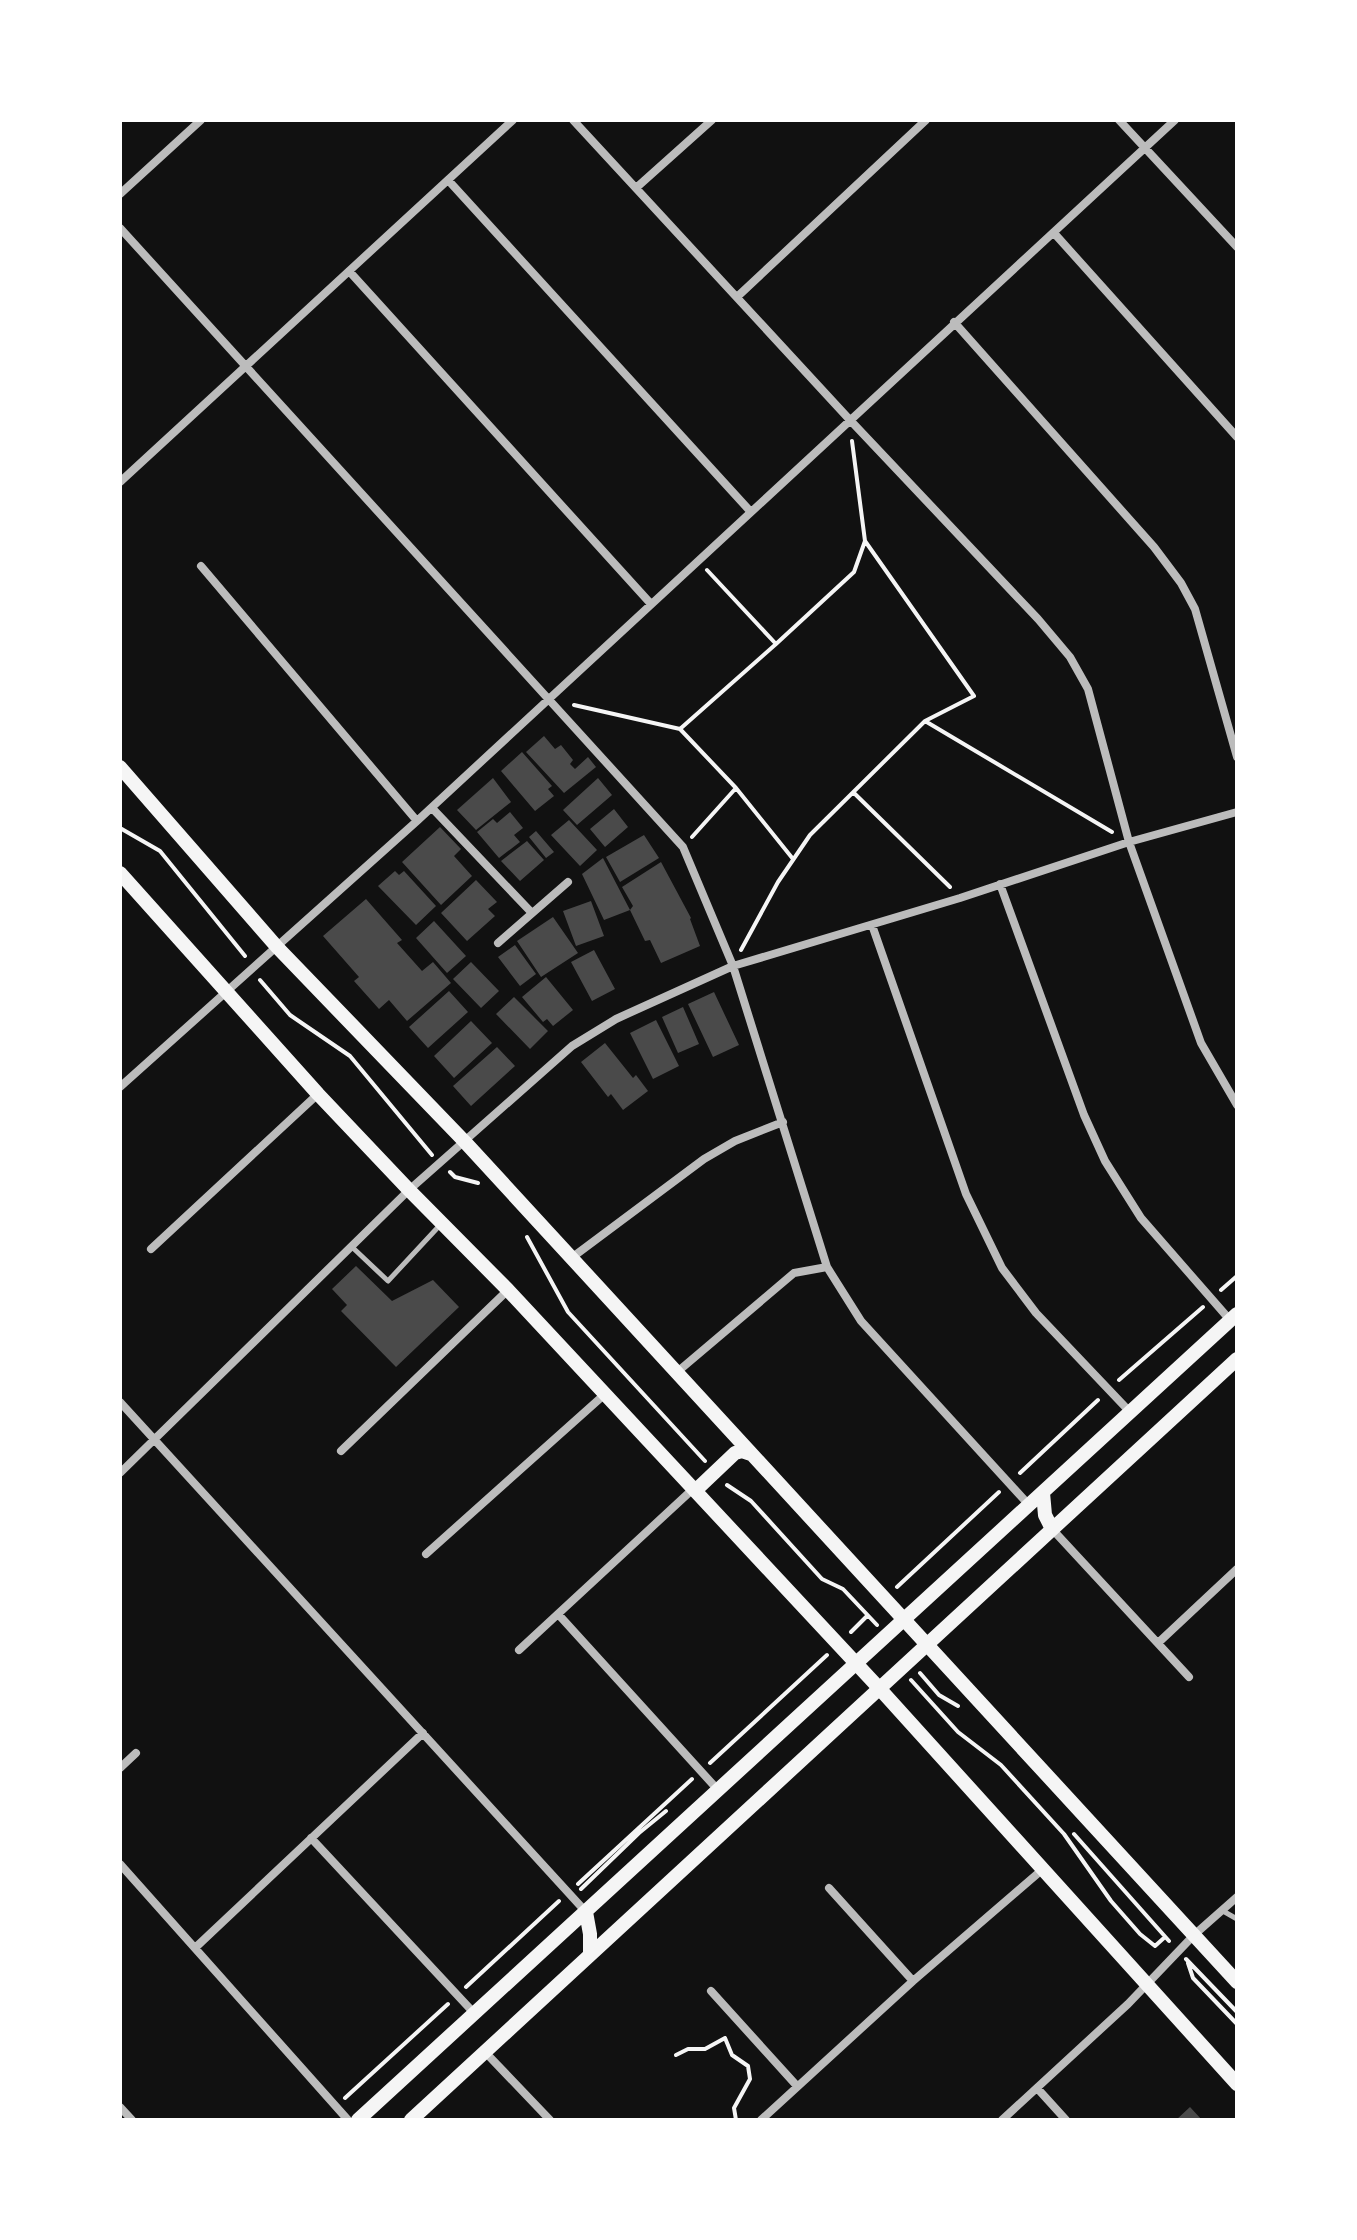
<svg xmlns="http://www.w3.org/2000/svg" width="1357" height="2240" viewBox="0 0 1357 2240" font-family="'Public Sans',sans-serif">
<rect width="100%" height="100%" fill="#111"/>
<!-- building -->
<path fill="#4a4a4a" d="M544,736L555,749L561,745L573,760L570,764L575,769L588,757L596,767L564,793L526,752Z
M522,752L552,786L548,789L554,796L535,811L501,771Z
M493,778L511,802L476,830L457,810Z
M598,778L612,795L577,825L563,810Z
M614,809L628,827L605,847L590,829Z
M510,812L523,828L514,835L520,842L499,858L477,832L493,819L497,823Z
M569,820L597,850L580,866L551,835Z
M440,827L461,849L454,856L472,876L441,905L402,862Z
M536,831L554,852L546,858L529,837Z
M644,835L659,858L620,882L606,857Z
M527,841L544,860L520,881L501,861Z
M603,858L630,910L604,920L582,874Z
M661,862L691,918L690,919L700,946L661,963L650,940L645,941L630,910L633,906L622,887Z
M395,871L399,875L404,871L436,906L416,925L378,886Z
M476,880L497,902L488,909L495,916L467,941L441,913Z
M366,899L402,940L397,943L422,971L433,962L451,983L407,1021L389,1000L379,1009L354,981L359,977L323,936Z
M591,901L604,936L576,946L563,911Z
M553,917L578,953L541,977L517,941Z
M434,921L466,956L447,973L416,938Z
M515,945L536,974L520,986L498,957Z
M594,950L615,989L592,1001L571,962Z
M471,962L499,991L481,1008L453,979Z
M546,977L573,1010L553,1026L547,1019L543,1022L522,997Z
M449,991L468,1012L428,1048L409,1027Z
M714,992L739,1045L713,1057L688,1004Z
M514,997L548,1031L530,1049L496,1014Z
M683,1007L699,1044L678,1053L662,1017Z
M656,1020L679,1066L653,1079L630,1033Z
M471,1021L492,1043L454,1078L434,1056Z
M605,1043L633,1078L636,1075L648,1091L623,1110L611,1094L608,1097L581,1062Z
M497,1047L515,1066L471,1106L453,1086Z
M356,1266L392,1301L433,1280L459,1307L396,1367L341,1311L347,1305L332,1289Z
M1190,2107L1202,2120H1176Z"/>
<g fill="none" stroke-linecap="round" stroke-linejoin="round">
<!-- path -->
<path stroke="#f5f5f5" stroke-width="4" d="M776,644L854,572L865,541L852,441
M574,705L680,729L736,788L793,859
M925,721L1112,832
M680,729L776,644L707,570
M854,793L950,887
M120,828L160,851L245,956
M692,837L736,788
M741,950L778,882L810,835L925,721L974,696L865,541
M260,980L290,1015L350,1056L432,1155
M450,1172L455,1177L478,1183
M527,1237L568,1312L705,1461
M1221,1290L1237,1276
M1119,1380L1203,1307
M1020,1473L1098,1400
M727,1485L751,1501L822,1579L843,1589L877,1625
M897,1587L999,1492
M851,1632L867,1616
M920,1673L939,1695L958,1706
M911,1680L958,1732L1001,1765L1064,1834L1111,1901L1140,1934L1155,1946L1165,1937
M710,1763L827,1655
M1074,1834L1169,1941
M578,1884L692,1779
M581,1889L639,1833L666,1811
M1186,1959L1237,2012
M1188,1963L1193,1978L1237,2024
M466,1987L559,1901
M725,2038L732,2055L748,2066L750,2079L734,2108L736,2120
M676,2055L688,2049H705L725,2038
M345,2098L448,2004"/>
<!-- service -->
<path stroke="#bcbcbc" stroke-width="5" d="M352,1247L388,1281L441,1224
M1223,1911L1237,1919"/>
<!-- minor -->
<path stroke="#bcbcbc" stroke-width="8" d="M573,120L849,419L1038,619L1070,657L1088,689L1129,842L1201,1043L1237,1105
M1119,120L1237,247
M448,180L750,511
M636,188L712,120
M120,194L201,120
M120,228L683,847L733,966L827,1267L861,1321L1029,1505
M1054,233L1237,437
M349,271L651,604
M737,297L926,120
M954,322L1154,547L1181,583L1195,609L1237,757
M120,482L513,120
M201,566L417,821
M432,808L531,912
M1000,884L1084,1115L1105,1161L1141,1218L1230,1320
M872,925L966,1194L1002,1268L1036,1313L1130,1412
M498,943L568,882
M120,1087L417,821L1175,120
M151,1249L318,1094
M570,1259L704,1159L735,1141L783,1122
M676,1373L794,1273L827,1267
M120,1402L586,1912
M341,1451L508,1290
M120,1473L409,1190L572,1046L616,1019L733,966L960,898L1129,842L1237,812
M1052,1529L1189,1677
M426,1554L605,1394
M558,1614L718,1790
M1158,1643L1237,1569
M519,1650L693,1489
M120,1768L136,1753
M311,1838L474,2013
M120,1864L348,2120
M829,1888L913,1981
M195,1948L423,1733
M711,1991L797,2086
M485,2052L550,2120
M1037,2088L1066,2120
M120,2107L132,2120
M761,2120L913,1981L1043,1869
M1002,2120L1128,2004L1194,1935L1237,1897"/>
<!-- secondary -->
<path stroke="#f5f5f5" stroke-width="14" d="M120,767L277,947L465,1142L1237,1982
M120,873L318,1094L409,1190L508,1290L879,1688L1237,2084
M695,1491L735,1453L742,1451L751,1454"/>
<!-- primary -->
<path stroke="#f5f5f5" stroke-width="14" d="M1043,1493L1045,1515L1052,1529
M586,1912L590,1934V1955
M358,2120L1237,1314
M411,2120L1237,1359"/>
</g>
<!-- border -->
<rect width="1357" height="2240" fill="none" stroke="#ffffff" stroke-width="244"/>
</svg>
